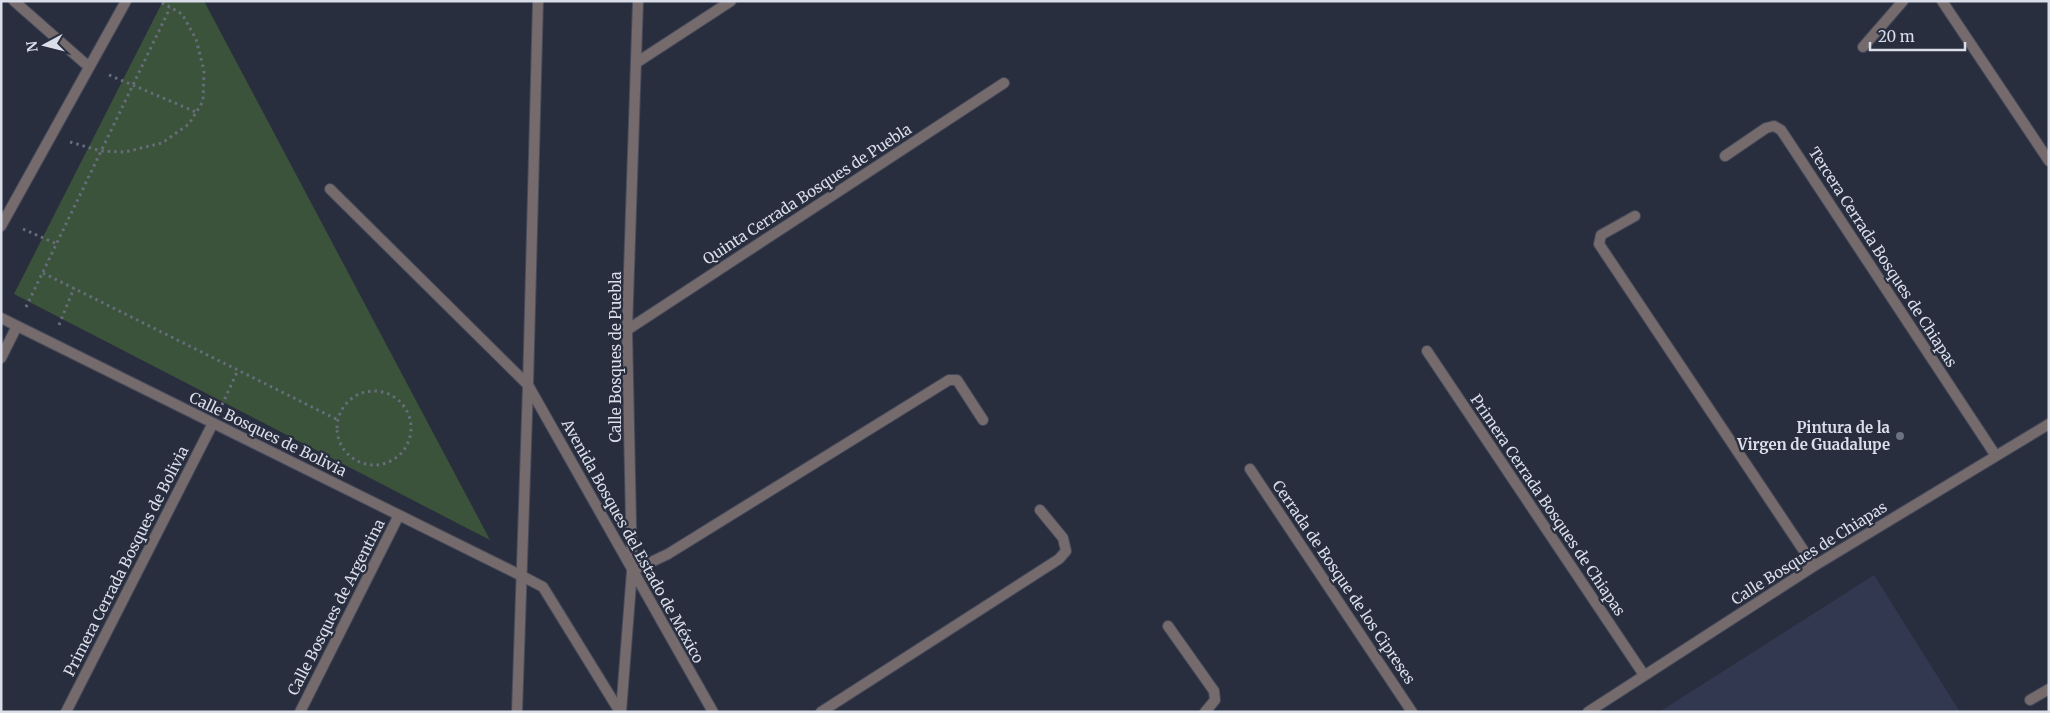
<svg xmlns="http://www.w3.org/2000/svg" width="2050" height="713" viewBox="0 0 2050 713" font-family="Merriweather,serif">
<rect width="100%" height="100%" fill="#292e3f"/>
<!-- built -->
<path fill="#31384f" d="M1874,575L1960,712H1659Z"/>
<!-- green -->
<path fill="#3b533a" d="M163,1H204L490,540L14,294Z"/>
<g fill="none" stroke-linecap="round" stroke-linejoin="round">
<!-- service casing -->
<g stroke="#454a5a" stroke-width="12">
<path id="service" d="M330,189L528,385"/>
</g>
<!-- minor casing -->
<g stroke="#454a5a" stroke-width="12">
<path id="minor" d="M14,1L89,67
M638,1L627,330L632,571L668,554L949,380H957L983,420
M1942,1L2049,161
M1863,47L1903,1
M636,63L731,1
M1725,156L1766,128L1774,126L1781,130L1996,456
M1635,216L1601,235L1599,244L1814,566
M1,226L126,1
M1,318L522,576
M627,330L1004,83
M1427,351L1644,675
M1,358L17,326
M528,385L538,1
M1250,469L1412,712
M1168,626L1214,691L1215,700L1205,712
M2030,700L2049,689
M66,712L213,423
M300,712L399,515
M821,712L1059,559L1066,551L1063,538L1040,510
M1588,712L1814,566L2049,424"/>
</g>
<!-- tertiary casing -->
<g stroke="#454a5a" stroke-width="12">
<path id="tertiary" d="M528,385L713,712
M522,576L543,587L620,712
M517,712L528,386
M621,712L632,571"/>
</g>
<!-- path -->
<path stroke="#676c7b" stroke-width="3" stroke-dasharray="2.5 4" stroke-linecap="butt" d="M109,75L196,112
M70,142L101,151L125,152L162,143L189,124L203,101L204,71L196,39L182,14L159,1
M23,229L57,244
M43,273L338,420
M26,307L170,8
M59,325L74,288
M337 428a37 37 0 1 1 74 0a37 37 0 1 1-74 0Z
M222,405L238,370"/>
<!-- service -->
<use href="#service" stroke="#756a6c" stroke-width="10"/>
<!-- minor -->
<use href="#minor" stroke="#756a6c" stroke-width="10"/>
<!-- tertiary -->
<use href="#tertiary" stroke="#756a6c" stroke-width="10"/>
</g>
<!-- markers -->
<circle fill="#6b7280" stroke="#292e3f" stroke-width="2" cx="1900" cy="436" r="5"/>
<g text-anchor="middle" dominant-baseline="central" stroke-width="4.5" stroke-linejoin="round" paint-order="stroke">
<!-- street labels -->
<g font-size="15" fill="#dadee9" stroke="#292e3f">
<text transform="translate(807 194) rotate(-33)">Quinta Cerrada Bosques de Puebla</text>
<text transform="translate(1883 257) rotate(57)">Tercera Cerrada Bosques de Chiapas</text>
<text transform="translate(615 357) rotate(-90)">Calle Bosques de Puebla</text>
<text transform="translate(268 434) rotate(26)">Calle Bosques de Bolivia</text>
<text transform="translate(1548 505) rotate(56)">Primera Cerrada Bosques de Chiapas</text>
<text transform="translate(633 541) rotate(61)">Avenida Bosques del Estado de México</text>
<text transform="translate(1809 553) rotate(-32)">Calle Bosques de Chiapas</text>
<text transform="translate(126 561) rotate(-63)">Primera Cerrada Bosques de Bolivia</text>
<text transform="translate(1344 582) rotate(56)">Cerrada de Bosque de los Cipreses</text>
<text transform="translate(336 607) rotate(-63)">Calle Bosques de Argentina</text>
</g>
<!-- poi labels -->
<g font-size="15" font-weight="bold" fill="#dadee9" stroke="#292e3f" text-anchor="end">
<text x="1890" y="427">Pintura de la<tspan x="1890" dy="17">Virgen de Guadalupe</tspan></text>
</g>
</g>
<!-- border -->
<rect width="2050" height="713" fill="none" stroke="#dadee9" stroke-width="5"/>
<!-- north arrow -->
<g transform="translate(45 45) rotate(263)" stroke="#292e3f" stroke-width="4" paint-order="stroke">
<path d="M0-4L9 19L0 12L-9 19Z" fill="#dadee9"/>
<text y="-8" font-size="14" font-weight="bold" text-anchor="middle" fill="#dadee9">N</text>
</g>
<!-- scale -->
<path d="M1870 42v8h95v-8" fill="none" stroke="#dadee9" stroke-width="2.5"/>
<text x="1878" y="42" font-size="15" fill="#dadee9" stroke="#292e3f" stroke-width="4" paint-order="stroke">20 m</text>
</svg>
